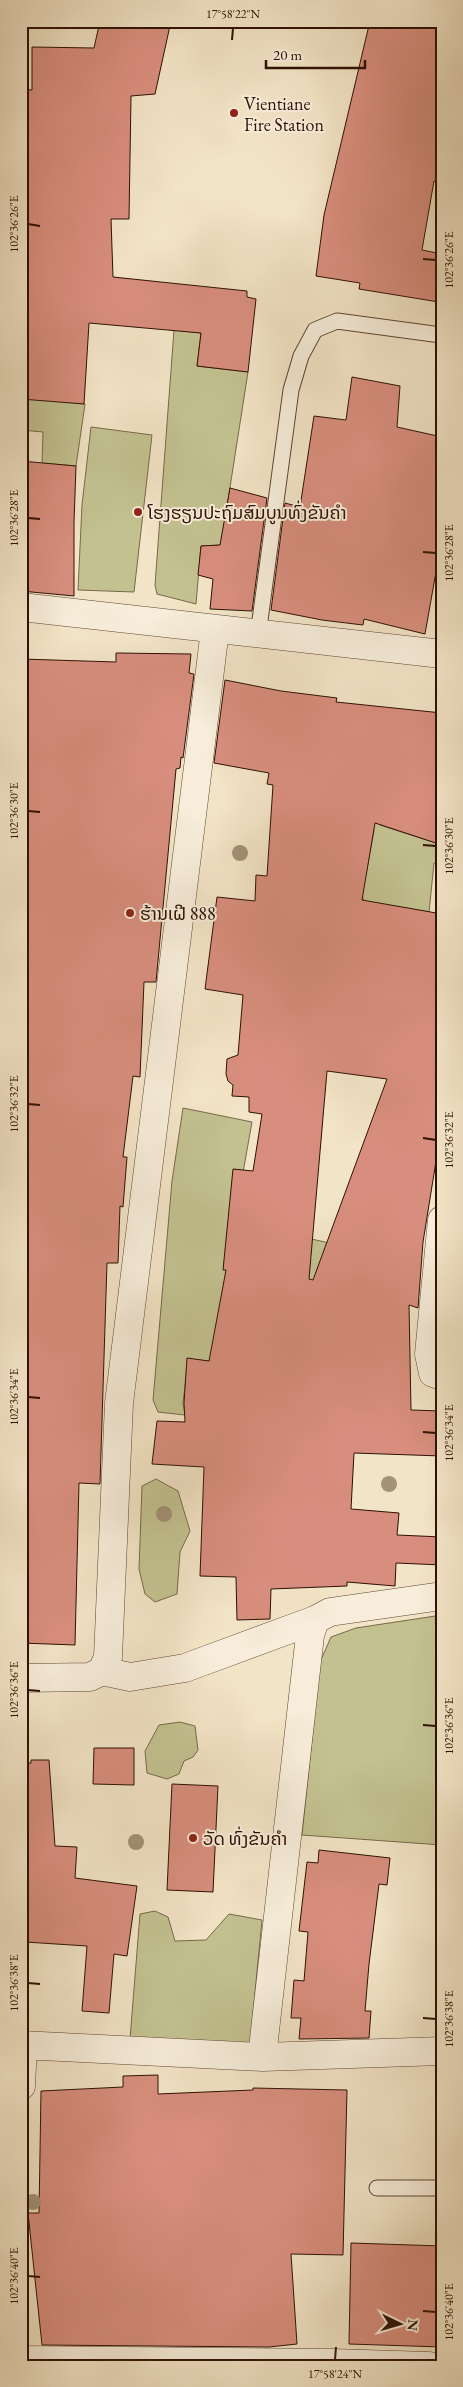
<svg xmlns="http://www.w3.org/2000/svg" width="463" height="2387" viewBox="0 0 463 2387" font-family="'EB Garamond','Noto Sans Lao',serif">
<rect width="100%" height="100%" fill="#f2e4c6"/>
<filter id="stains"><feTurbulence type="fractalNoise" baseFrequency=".004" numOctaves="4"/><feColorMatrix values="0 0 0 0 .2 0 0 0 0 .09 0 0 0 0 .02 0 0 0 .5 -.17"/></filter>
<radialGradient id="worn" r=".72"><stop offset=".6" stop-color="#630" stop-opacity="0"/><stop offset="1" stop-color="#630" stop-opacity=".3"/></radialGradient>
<!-- green -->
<path fill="#c3c190" stroke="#78684a" d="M174,330L201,333L197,366L248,372L221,545L201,546L196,604L157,594L155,585Z
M21,395L85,404L76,466L42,463L43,432L21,430Z
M91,427L152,435L134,592L78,590L82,505Z
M378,816L380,825L442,845L441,864L434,863L429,912L364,901L362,895L374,830L351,817Z
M183,1108L252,1122L239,1195L302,1237L339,1245L263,1366L188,1359L183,1403L185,1415L158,1412L153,1400L172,1181Z
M156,1479L178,1491L190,1531L180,1552L177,1594L155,1602L145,1594L139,1569L142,1486Z
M442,1615V1845L302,1835L320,1662L331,1637L356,1628Z
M180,1722L195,1726L198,1750L193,1757L184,1761L179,1774L167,1779L147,1773L145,1751L159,1725Z
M155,1911L168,1917L175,1941L206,1940L229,1914L262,1920L250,2044L130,2039L140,1914Z"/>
<!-- building -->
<path fill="#d88e7e" stroke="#2e1003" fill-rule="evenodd" d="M100,21H171L155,94L131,96L129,219H111L113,277L247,291V297L256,299L248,372L197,366L201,333L89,323L84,404L21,399V89L32,90V47L94,48Z
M370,21H442V182L434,181L422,250L442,254V286L439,302L359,289L360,283L316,276L324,215Z
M352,377L400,386L397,427L442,437V538L425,634L364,619L363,625L322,620L271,610L285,503L300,507L314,416L346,420Z
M21,461L76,466L74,522V596L21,591Z
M230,488L267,498L252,611L210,609L213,579L198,575L201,546L220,545Z
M116,653L191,654L189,673L194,674L183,758L181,757L180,768L176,769L156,982H144L140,1077L133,1076L123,1157H127L123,1207L120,1206L118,1263H107L100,1484L79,1483L75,1645L21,1643V659L116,662Z
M225,680L281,691L337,698L336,702L442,713V845L375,823L362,900L442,914V1124L423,1242L418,1308L409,1305L411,1410L442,1411V1456L354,1453L351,1509L399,1513L397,1535L442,1537V1565L396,1563L395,1586L347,1582V1586L271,1589L270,1619L237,1620L236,1577L200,1576L204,1467L152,1464L157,1421L185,1422L184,1403L187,1358L209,1361L226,1270H223L233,1169L253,1171L262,1114L249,1112V1097L232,1096L233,1085L228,1081L226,1074L227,1059L238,1055L243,995L205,989L217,897L255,901L256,875L267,876L273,785L267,784L269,773L214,763ZM327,1071L387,1079L313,1280L309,1279Z
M94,1748H134V1785L93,1784Z
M31,1760H49L55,1846L77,1847L75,1878L137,1886L127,1956L114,1954L109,2013L82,2011L87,1946L25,1942L28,1830H21V1763H31Z
M172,1784L218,1786L213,1892L167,1890Z
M319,1850L390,1858L387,1885L379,1884L369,1964L365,2011H371L369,2038L299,2039L301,2018H291L294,1980L304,1981L308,1932L299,1931L307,1862L318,1863Z
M158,2075V2094L253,2090V2088L347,2090L343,2255L291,2254L297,2344L269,2347L42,2345L28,2213H39L41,2091L123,2087V2076Z
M351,2243L442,2246V2347L349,2344Z"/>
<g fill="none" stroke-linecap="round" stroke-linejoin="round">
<!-- lane casing -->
<g stroke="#5f4534" stroke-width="17">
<path id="lane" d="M258,635L291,390L301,356L315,330L337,321L441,335
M377,2188H442"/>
</g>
<!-- street casing -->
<g stroke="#5f4534" stroke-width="29">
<path id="street" d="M21,607L442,654
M442,1220L429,1354L433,1373L442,1376
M102,1671L108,1657L119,1403L215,630
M21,1678L90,1677L102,1671L130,1677L185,1668L315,1620L330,1612L442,1596
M21,2045L262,2057L442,2051
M262,2057L310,1635L315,1620
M21,2086L23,2045
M21,2360L332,2363L429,2366"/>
</g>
<!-- lane -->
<use href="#lane" stroke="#f7edda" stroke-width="15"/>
<!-- street -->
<use href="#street" stroke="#f7edda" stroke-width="28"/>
</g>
<!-- trees -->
<g fill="#a39276">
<circle cx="240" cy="853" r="8"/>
<circle cx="389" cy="1484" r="8"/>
<circle cx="164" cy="1514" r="8"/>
<circle cx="136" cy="1842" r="8"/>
<circle cx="33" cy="2202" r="8"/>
</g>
<!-- ticks -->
<path fill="none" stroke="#2e1003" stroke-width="2" d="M232,40L233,28M28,224L40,226M423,259L436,260M28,518L40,519M423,552L436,553M28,811L40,812M423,845L436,846M28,1104L40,1105M423,1138L436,1140M28,1397L40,1398M423,1432L436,1433M28,1690L40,1691M423,1725L436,1726M28,1983L40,1984M423,2018L436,2019M28,2276L40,2277M423,2311L436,2312M335,2360L336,2347"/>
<!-- markers -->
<g fill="#8f2418" stroke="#f7edda" stroke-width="2">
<circle cx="234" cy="113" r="5"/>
<circle cx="138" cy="512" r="5"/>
<circle cx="130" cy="913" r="5"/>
<circle cx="193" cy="1838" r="5"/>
</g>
<g text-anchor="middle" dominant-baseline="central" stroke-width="4" stroke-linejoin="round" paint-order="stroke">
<!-- poi labels -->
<g font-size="18" fill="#2e1003" stroke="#f7edda" text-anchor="start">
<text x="244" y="103">Vientiane<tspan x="244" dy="21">Fire Station</tspan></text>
<text x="148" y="512">ໂຮງຮຽນປະຖົມສົມບູນທົ່ງຂັນຄຳ</text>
<text x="140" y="913">ຮ້ານເຝີ 888</text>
<text x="203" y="1838">ວັດ ທົ່ງຂັນຄຳ</text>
</g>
</g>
<!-- margin -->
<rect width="463" height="2387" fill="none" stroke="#f2e4c6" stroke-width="55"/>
<!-- north arrow -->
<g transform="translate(400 2324) rotate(95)" stroke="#f7edda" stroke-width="4" paint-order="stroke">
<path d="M0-4L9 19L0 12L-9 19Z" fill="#2e1003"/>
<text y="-8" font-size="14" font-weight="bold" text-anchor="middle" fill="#2e1003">N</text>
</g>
<!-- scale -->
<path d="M266 60v8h99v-8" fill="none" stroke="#2e1003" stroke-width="2.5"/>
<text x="273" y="60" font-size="15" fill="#2e1003" stroke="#f7edda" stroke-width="4" paint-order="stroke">20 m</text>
<rect x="28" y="28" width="408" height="2332" fill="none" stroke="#2e1003" stroke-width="2"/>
<g font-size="12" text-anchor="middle" fill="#2e1003">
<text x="233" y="18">17°58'22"N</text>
<text transform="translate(14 224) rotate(-90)" y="4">102°36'26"E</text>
<text transform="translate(449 260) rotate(-90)" y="4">102°36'26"E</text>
<text transform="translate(14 518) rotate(-90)" y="4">102°36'28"E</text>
<text transform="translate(449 553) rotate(-90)" y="4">102°36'28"E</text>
<text transform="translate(14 811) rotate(-90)" y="4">102°36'30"E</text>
<text transform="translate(449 846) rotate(-90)" y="4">102°36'30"E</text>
<text transform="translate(14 1104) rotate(-90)" y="4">102°36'32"E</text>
<text transform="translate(449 1140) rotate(-90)" y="4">102°36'32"E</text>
<text transform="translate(14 1397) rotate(-90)" y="4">102°36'34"E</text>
<text transform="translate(449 1433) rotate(-90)" y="4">102°36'34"E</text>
<text transform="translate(14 1690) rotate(-90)" y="4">102°36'36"E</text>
<text transform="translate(449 1726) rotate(-90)" y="4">102°36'36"E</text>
<text transform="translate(14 1983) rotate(-90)" y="4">102°36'38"E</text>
<text transform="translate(449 2019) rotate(-90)" y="4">102°36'38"E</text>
<text transform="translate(14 2276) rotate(-90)" y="4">102°36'40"E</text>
<text transform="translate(449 2312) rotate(-90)" y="4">102°36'40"E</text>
<text x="335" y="2378">17°58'24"N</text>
</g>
<rect width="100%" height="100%" filter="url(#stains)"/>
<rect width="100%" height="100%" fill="url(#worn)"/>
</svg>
